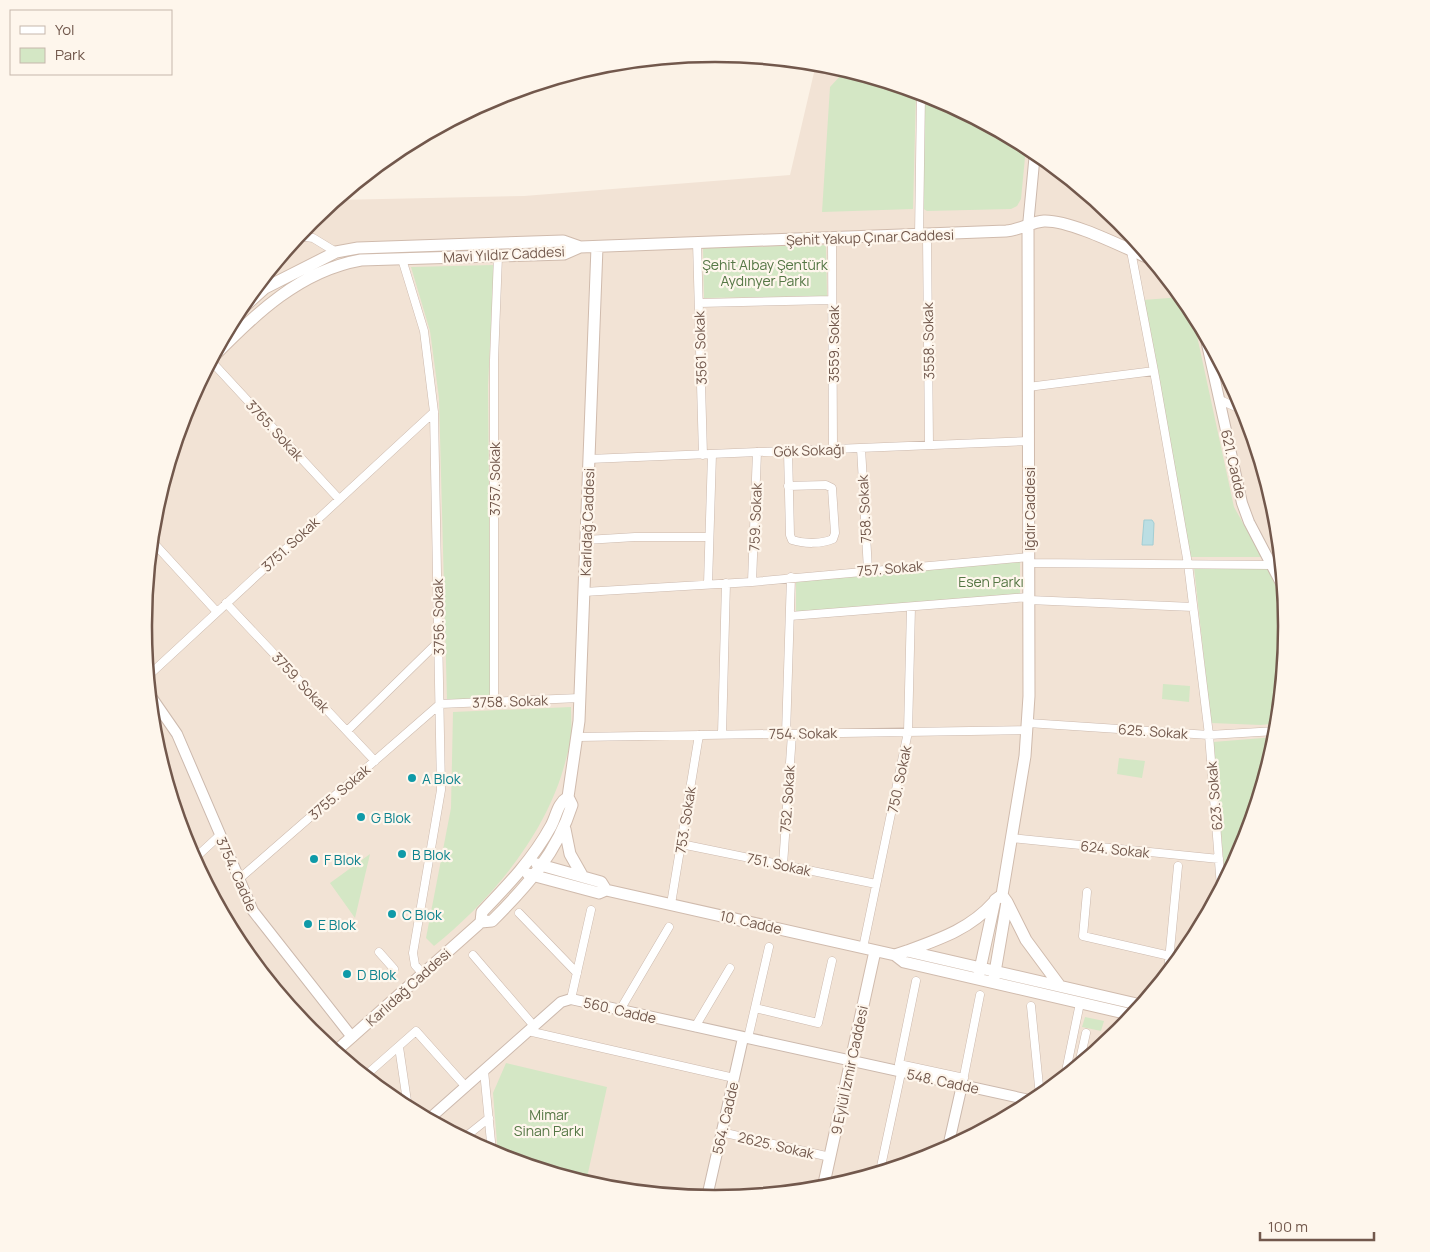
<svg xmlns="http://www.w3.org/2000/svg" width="1430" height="1252" viewBox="0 0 1430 1252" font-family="Manrope,sans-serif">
<rect width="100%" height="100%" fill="#fbf2e6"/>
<!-- residential -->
<path fill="#f2e3d5" d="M816,64L827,65L934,97L1033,150L1120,222L1191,308L1244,407L1276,515L1287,626L1276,738L1244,845L1191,944L1119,1031L1033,1102L934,1155L826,1187L715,1198L603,1187L496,1155L397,1102L310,1030L239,944L186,845L154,737L143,626L154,514L186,407L239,308L311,221L336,200L524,196L790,175Z"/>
<!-- green -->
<path fill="#d4e7c5" d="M858,74L916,92L913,209L822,212L830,87L841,75Z
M924,94L934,97L1026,147L1021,199L1017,206L1011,209L927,211L922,208Z
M826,245L827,296L704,298L703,248Z
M494,265L488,386L491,699L447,701L439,398L430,331L411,267Z
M1182,297L1191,308L1234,507L1262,557H1190L1143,300Z
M1020,562V595L796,612V583L798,579Z
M1194,567L1269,568L1285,599L1287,626L1278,723L1261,725L1211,723Z
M1163,684L1190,686L1189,702L1162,699Z
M571,707C571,717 572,727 571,737C570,746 567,755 565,763C546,835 491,900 434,946L426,938L451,808L453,712Z
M1276,737L1244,845L1225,880L1213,742Z
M1119,758L1145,761L1142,778L1117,774Z
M370,854L355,918L330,883Z
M1085,1017L1104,1021L1101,1031L1082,1027Z
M506,1063L607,1087L586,1182L498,1155L493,1093Z"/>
<!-- water -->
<path fill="#bbdee3" stroke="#a2ced4" d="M1144,520H1152L1154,523L1153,545H1142Z"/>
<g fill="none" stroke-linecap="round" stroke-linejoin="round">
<!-- minor casing -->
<g stroke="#ccb9ad" stroke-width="9">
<path id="minor" d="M846,71H847
M299,236L313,238L336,252
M919,236L921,94
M927,236L929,445
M832,239L833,449
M697,242L703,455
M402,259L424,331L434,412L441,790L413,953L415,965L423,974
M699,303L832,300
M211,361L339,499
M1154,371L1188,564L1209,735L1221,887
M1028,387L1154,371L1131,251
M1220,400L1245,411
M861,448L868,570
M788,451L790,535L792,540C804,544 822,544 833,539L835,533L832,488L826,485L788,486
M589,459L1029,441
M151,540L217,612
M586,540L635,537H709
M1029,563L1272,565
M752,582L757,452
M708,584L712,454
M584,592L752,582L1029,557
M1029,600L1193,607
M226,603L375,761
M790,616L1029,597
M148,676L434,412
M494,702V360L498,256
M1028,723L1209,735L1277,731
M347,731L438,642
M722,734L726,583
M786,734L791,577
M578,737L1027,730
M1011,838L1219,859
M681,844L876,884
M194,859L220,835
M783,865L792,734
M239,879L440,704L580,698
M1087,892L1083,936L1170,956
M671,904L699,735
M519,913L577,973
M863,948L908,732L911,607
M379,952L394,969
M473,955L534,1026
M1168,971L1178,866
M916,981L899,1064L964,1078
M571,999L591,910
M1031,1006L1040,1096
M755,1008L818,1023L832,961
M620,1010L669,927
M695,1027L730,968
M528,1031L734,1078
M748,1038L769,947
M399,1047L408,1108
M1079,1064L1086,1033
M484,1071L492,1152
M365,1076L416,1031L466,1087
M1065,1076L1080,1003
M963,1081L980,995
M721,1132L830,1157
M464,1138L489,1118
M880,1171L901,1073"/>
</g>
<!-- tertiary casing -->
<g stroke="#ccb9ad" stroke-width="12">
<path id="tertiary" d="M1028,226L1035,152
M1205,335L1242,503L1249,522L1283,587
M150,695L177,734L253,911L352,1037
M429,1119L561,1002L571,999L1034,1101
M948,1147L962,1085
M707,1197L743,1038"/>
</g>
<!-- secondary casing -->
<g stroke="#d0bbad" stroke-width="13">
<path id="secondary" d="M580,247L1006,231C1020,230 1031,222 1044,221C1071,220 1125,248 1151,259
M214,356C256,314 299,271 361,260L564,254L580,247L563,241L358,248L336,252L265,288L236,314
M568,797L579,721L597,247
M568,797L572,805C557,853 527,886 492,921L481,922L482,912C508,885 533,859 551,826C557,815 557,804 568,797Z
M565,829L570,854L583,877
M528,874L599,893L606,890L601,882L537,864
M606,890L895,955
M1002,895L1025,756L1029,696L1028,226
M1007,902L1026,940L1060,986
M907,951C940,939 970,929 994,902
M979,974L995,900L1002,895L1007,902L994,978
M1133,1015L904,962L895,955L907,951L1141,1005
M336,1051L481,922
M823,1188L875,951"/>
</g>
<!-- minor -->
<use href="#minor" stroke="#fff" stroke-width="8"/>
<!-- tertiary -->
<use href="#tertiary" stroke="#fff" stroke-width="10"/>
<!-- secondary -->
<use href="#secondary" stroke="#fff" stroke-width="11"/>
</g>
<!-- markers -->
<g fill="#0f9aa8" stroke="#fef6ec" stroke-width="2">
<circle cx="412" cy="778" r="5"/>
<circle cx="361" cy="817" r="5"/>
<circle cx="402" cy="854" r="5"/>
<circle cx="314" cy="859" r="5"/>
<circle cx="392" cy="914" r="5"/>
<circle cx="308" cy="924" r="5"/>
<circle cx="347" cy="974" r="5"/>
</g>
<g text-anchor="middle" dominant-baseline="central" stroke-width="4.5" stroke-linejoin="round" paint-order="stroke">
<!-- street labels -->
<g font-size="14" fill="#72584c" stroke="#fef6ec">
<text transform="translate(870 237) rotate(-2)">Şehit Yakup Çınar Caddesi</text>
<text transform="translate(504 254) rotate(-3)">Mavi Yıldız Caddesi</text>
<text transform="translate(928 341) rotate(-91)">3558. Sokak</text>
<text transform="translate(833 344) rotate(-90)">3559. Sokak</text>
<text transform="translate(700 348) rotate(-92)">3561. Sokak</text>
<text transform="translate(275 430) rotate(47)">3765. Sokak</text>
<text transform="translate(809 450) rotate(-2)">Gök Sokağı</text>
<text transform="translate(1234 464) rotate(77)">621. Cadde</text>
<text transform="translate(494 479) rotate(-90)">3757. Sokak</text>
<text transform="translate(864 509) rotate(-93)">758. Sokak</text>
<text transform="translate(1029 509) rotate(-90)">Iğdır Caddesi</text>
<text transform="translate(755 517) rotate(-88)">759. Sokak</text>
<text transform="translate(587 522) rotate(-88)">Karlıdağ Caddesi</text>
<text transform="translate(290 544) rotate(-43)">3751. Sokak</text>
<text transform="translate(890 568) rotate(-5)">757. Sokak</text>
<text transform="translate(438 617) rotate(-91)">3756. Sokak</text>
<text transform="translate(301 682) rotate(47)">3759. Sokak</text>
<text transform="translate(510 701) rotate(-2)">3758. Sokak</text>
<text transform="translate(1153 731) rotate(4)">625. Sokak</text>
<text transform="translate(803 733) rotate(-1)">754. Sokak</text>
<text transform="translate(899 779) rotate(-78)">750. Sokak</text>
<text transform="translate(339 792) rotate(-41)">3755. Sokak</text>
<text transform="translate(1214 796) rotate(-95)">623. Sokak</text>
<text transform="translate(787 799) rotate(-86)">752. Sokak</text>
<text transform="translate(685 820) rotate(-81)">753. Sokak</text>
<text transform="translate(1115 849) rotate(6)">624. Sokak</text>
<text transform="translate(779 864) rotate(12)">751. Sokak</text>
<text transform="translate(237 874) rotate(66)">3754. Cadde</text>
<text transform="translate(751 922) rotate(13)">10. Cadde</text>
<text transform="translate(408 987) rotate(-42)">Karlıdağ Caddesi</text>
<text transform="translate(620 1010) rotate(13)">560. Cadde</text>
<text transform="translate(849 1070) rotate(-78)">9 Eylül İzmir Caddesi</text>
<text transform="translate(943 1081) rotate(12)">548. Cadde</text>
<text transform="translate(725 1118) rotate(-77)">564. Cadde</text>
<text transform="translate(776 1145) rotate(13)">2625. Sokak</text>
</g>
<!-- park labels -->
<g font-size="14" fill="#557745" stroke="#fef6ec">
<text x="765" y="264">Şehit Albay Şentürk<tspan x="765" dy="16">Aydınyer Parkı</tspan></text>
<text x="991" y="581">Esen Parkı</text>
<text x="549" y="1114">Mimar<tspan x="549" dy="16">Sinan Parkı</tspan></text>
</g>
<!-- culture labels -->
<g font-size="14" fill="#0d838f" stroke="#fef6ec" text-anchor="start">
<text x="422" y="778">A Blok</text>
<text x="371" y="817">G Blok</text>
<text x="412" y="854">B Blok</text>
<text x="324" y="859">F Blok</text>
<text x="402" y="914">C Blok</text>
<text x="318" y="924">E Blok</text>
<text x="357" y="974">D Blok</text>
</g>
</g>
<!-- crop -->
<path d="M0 0H1430V1252H0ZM715 62H715A563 563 0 0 1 1278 625V627A563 563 0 0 1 715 1190H715A563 563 0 0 1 152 627V625A563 563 0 0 1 715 62Z" fill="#fef6ec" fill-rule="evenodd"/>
<path fill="none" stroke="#72584c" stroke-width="2.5" d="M715 62H715A563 563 0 0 1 1278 625V627A563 563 0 0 1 715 1190H715A563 563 0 0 1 152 627V625A563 563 0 0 1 715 62Z"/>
<!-- legend -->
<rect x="10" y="10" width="162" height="65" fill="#fef6ec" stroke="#c6b7ac"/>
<rect x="20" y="26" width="25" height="8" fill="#ffffff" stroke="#c6b7ac"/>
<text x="55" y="35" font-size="15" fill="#72584c">Yol</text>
<rect x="20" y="48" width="25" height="15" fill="#d4e7c5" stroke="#c6b7ac"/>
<text x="55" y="60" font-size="15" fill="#72584c">Park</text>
<!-- scale -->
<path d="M1260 1232v8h114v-8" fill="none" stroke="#72584c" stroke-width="2.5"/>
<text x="1268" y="1232" font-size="15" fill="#72584c" stroke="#fef6ec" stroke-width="4" paint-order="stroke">100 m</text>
</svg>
